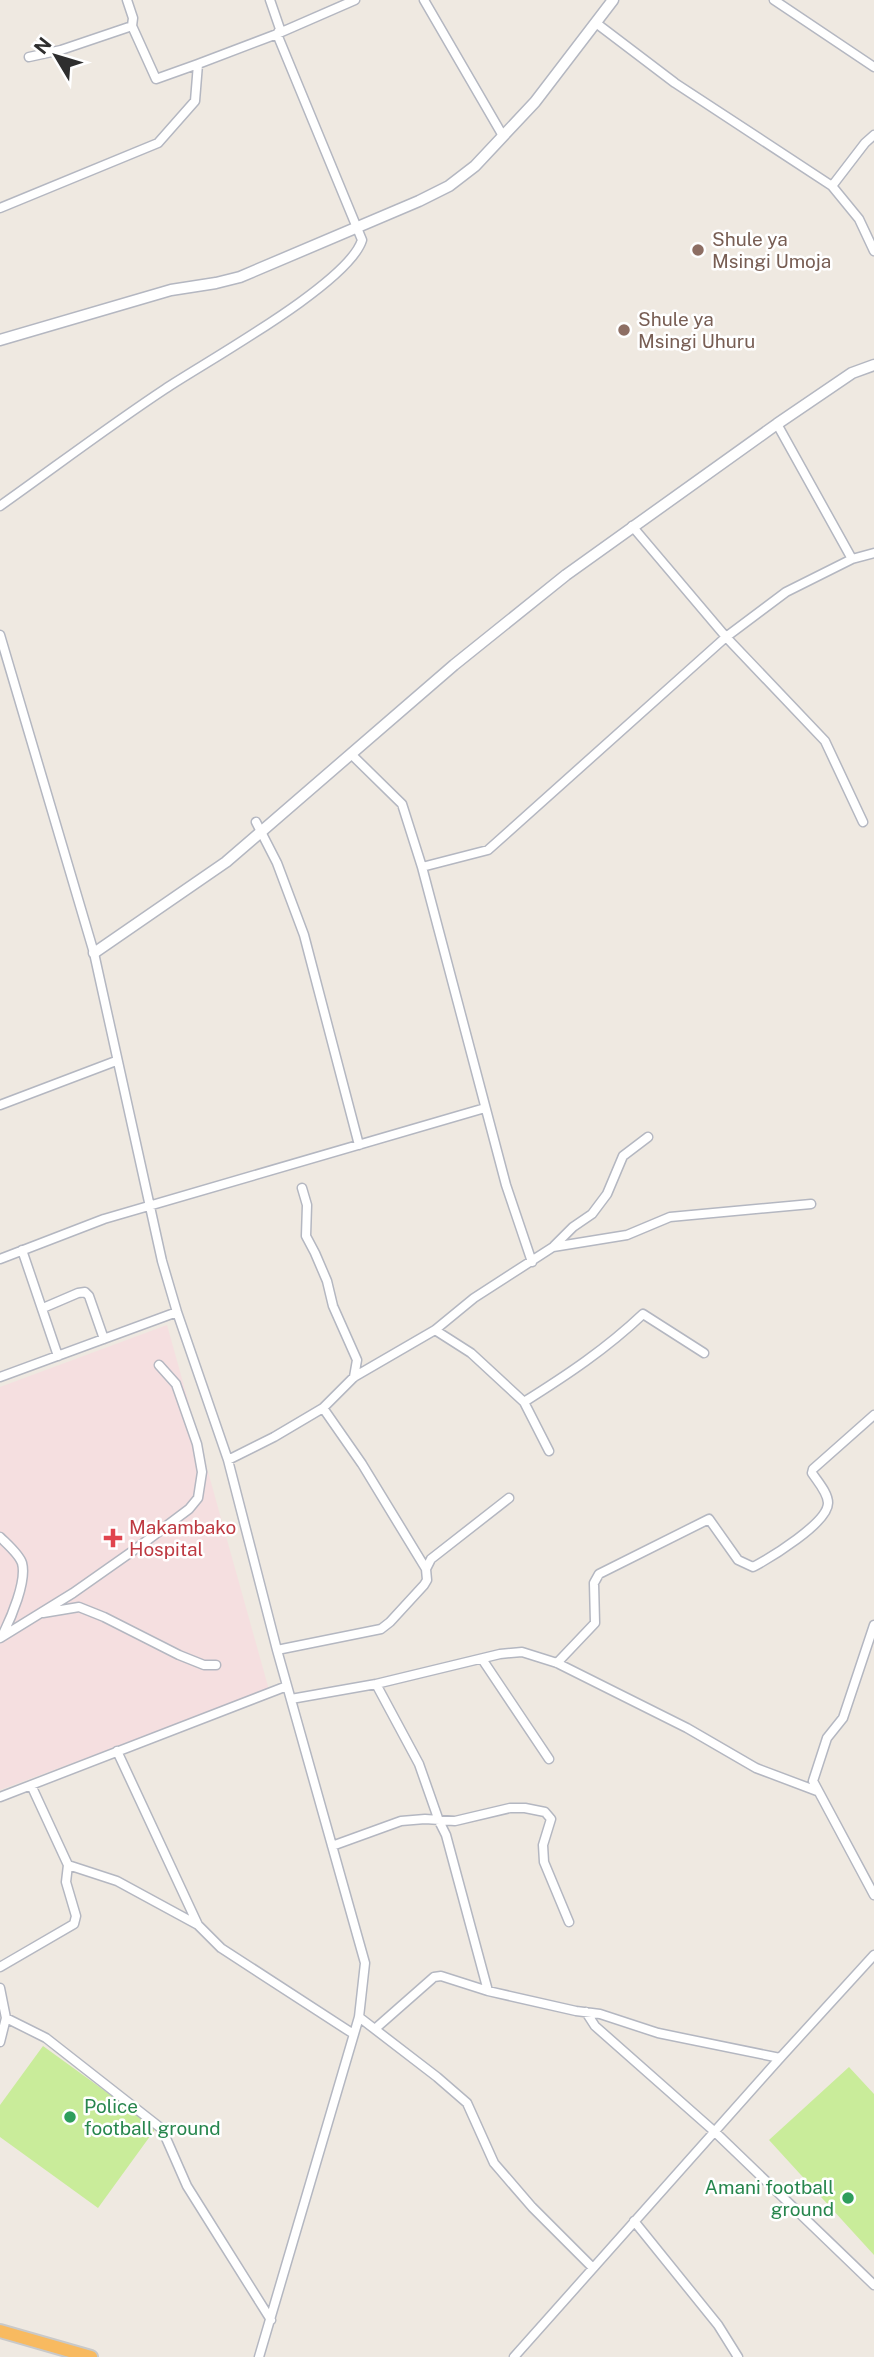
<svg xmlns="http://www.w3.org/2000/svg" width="874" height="2357" viewBox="0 0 874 2357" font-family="'Public Sans',sans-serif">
<rect width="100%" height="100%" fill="#efe9e1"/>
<!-- medical -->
<path fill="#f5dfe0" d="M167,1325L269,1690L0,1790V1387Z"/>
<!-- pitch -->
<path fill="#c9ec9a" d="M43,2046L156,2128L98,2208L0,2137V2105Z
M849,2067L874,2094V2255L769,2140Z"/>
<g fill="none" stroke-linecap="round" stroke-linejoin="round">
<!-- minor casing -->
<g stroke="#b4b7c1" stroke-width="11">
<path id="minor" d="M424,0L503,136
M774,0L874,67
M596,23L675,83L832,186L859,219L874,251
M132,26L156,79L198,64
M29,57L61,50L132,26L133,18L127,0
M832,186L865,143L874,135
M0,208L158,143L195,101L198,64L277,34L355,0
M777,424L852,559
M0,506C55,467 109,426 165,389C207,361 349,283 362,240L277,34L280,29L270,0
M632,526L726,637L825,741L863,822
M0,635L94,953L162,1261L177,1312L228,1460L277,1650L365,1963L359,2017L259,2357
M351,754L402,804L422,867L506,1185L532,1262
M256,822L277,863L304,935L359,1145
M422,867L488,850L726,637L786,592L852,559L874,553
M0,1105L116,1061
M302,1188L307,1205L306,1236L315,1253L327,1281L333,1306L357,1360L354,1377
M554,1246L573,1227L592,1214L607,1194L623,1156L648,1137
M22,1250L58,1356
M0,1259L104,1219L485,1108
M43,1308L78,1293L85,1292L89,1296L104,1339
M435,1330L471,1353L524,1402L549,1451
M0,1377L177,1312
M524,1402C567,1375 606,1349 643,1314L704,1353
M323,1408L362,1464L426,1569
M228,1460L274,1437L323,1408L354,1377L435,1330L474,1298L553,1247L627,1235L670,1217L811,1204
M0,1537C7,1544 19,1554 22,1563C27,1581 11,1618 3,1634
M43,1613L79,1607L104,1617L179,1655L204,1665H216
M874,1625L843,1718L827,1738L813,1781L874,1895
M0,1638L73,1593L137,1548L189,1509L198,1498L202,1472L197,1444L176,1384L159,1365
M277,1650L381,1629L390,1622L424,1585L427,1580L426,1569L431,1559L509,1498
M482,1659L549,1759
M557,1663L595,1623L594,1583L599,1574L709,1519L738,1560L753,1567C770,1558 828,1523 828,1503C828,1493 818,1482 812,1473L813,1469L874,1415
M376,1684L419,1764L439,1821L446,1835L488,1991
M291,1699L376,1684L500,1654L522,1652L557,1663L687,1728L756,1768L817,1791
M117,1751L198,1925L221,1948L352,2033
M31,1785L68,1865L117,1881L198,1925
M0,1797L287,1686
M332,1846L401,1821L425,1819L455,1821L510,1808H525L545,1812L551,1819L543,1845L544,1862L569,1922
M0,1967L74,1924L76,1916L66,1882L68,1865
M0,1988L6,2018L0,2042
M586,2012L595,2026L715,2132L874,2285
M359,2017L437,2077L467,2103L494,2163L532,2207L593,2268
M6,2018L46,2038L162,2129L187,2186L271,2320
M376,2028L434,1977L441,1976L488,1991L576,2011L600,2014L658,2033L780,2058
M634,2221L718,2325L738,2357
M514,2357L780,2058L874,1955"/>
</g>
<!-- tertiary casing -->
<g stroke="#b4b7c1" stroke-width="13">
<path id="tertiary" d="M0,340L171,290L216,283L240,277L419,201L449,186L475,166L535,102L613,0
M94,953L226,862L454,665L566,575L777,424L852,373L874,365"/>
</g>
<!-- trunk casing -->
<g stroke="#c9c9c9" stroke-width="16">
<path id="trunk" d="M0,2331L91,2357"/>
</g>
<!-- minor -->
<use href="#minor" stroke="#fff" stroke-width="8"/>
<!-- tertiary -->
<use href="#tertiary" stroke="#fff" stroke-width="10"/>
<!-- trunk -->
<use href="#trunk" stroke="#f8ba60" stroke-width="12"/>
</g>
<!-- markers -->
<g fill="#8d6e63" stroke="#fff" stroke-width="2.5">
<circle cx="698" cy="250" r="7"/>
<circle cx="624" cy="330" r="7"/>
</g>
<path fill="#e0444e" stroke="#fff" stroke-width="2.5" d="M109.5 1527.5h7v7h7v7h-7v7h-7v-7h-7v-7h7z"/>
<g fill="#2e9e5b" stroke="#fff" stroke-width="2.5">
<circle cx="70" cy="2117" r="7"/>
<circle cx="848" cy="2198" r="7"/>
</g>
<g text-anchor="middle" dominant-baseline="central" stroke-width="5" stroke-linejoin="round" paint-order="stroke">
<!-- education labels -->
<g font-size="19" fill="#785e54" stroke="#fff" text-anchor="start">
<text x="712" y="239">Shule ya<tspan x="712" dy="22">Msingi Umoja</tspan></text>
<text x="638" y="319">Shule ya<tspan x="638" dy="22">Msingi Uhuru</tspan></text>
</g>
<!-- health labels -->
<g font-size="19" fill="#be3a42" stroke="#fff" text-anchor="start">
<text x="129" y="1527">Makambako<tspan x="129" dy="22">Hospital</tspan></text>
</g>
<!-- leisure labels -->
<g font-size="19" fill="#27864d" stroke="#fff" text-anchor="start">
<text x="84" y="2106">Police<tspan x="84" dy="22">football ground</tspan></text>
<text x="834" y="2187" text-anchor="end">Amani football<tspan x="834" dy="22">ground</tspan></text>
</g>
</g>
<!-- north arrow -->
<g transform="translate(56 56) rotate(308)" stroke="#ffffff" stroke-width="5" paint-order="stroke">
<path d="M0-5L12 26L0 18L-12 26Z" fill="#2e2e2e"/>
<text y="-10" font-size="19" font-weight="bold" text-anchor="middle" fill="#2e2e2e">N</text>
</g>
</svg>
